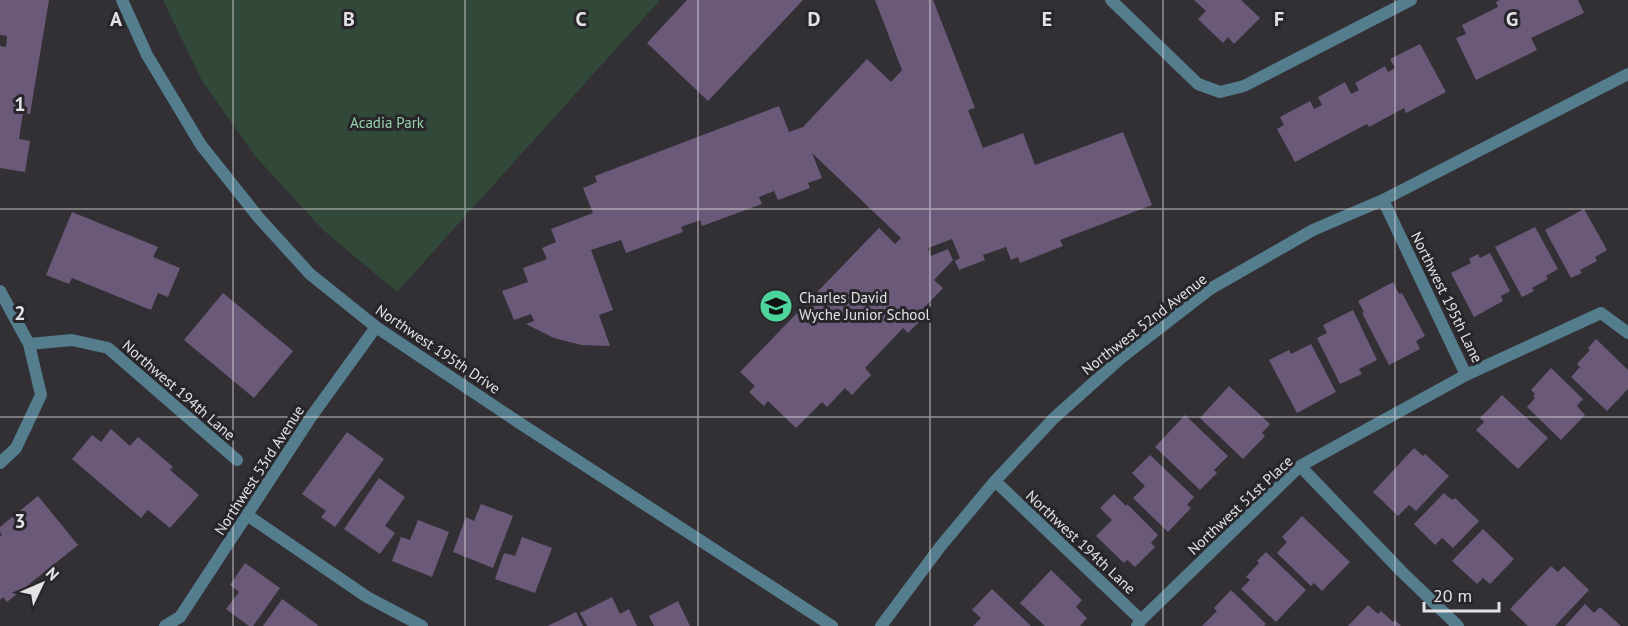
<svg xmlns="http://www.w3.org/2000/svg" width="1628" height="626" viewBox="0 0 1628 626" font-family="'PT Sans',sans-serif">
<rect width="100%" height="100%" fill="#323034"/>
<!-- green -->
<path fill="#324839" d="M163,0H660L397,292L323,230L255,156L201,79Z"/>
<!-- building -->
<path fill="#6b597a" d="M0,0H49L30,114L23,113L19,139L30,141L25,172L0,168V46L6,47L7,36L0,35Z
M687,0H803L708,101L647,43Z
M875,0H933L975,108L968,110L983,148L1023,133L1035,165L1123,132L1152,205L1060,240L1063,246L1020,263L1018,257L1011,260L1006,247L983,255L985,260L959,270L955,261L960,258L952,239L928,248L931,256L948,249L953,260L934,280L943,288L921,311L926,315L908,333L903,328L865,368L871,375L852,395L845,388L827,407L822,402L796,428L768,401L764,406L749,392L755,386L740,372L879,228L895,244L901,238L812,153L822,178L808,183L810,188L778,200L774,191L759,197L762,204L702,226L700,220L681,227L683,232L626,253L621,240L591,250L613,310L599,315L610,346L581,345L554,338L526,324L534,321L531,314L514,320L502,291L528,282L523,268L547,259L542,248L556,242L551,229L593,213L583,188L597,182L595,176L779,106L789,132L803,127L867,59L891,82L902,70Z
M1194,0H1241L1260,18L1234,44L1228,37L1223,43L1198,19L1206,11Z
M1500,0H1578L1584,13L1531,38L1537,50L1476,80L1456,38L1466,34L1462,25L1498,7L1496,2Z
M1420,44L1446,92L1406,113L1404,108L1369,127L1367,124L1295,162L1277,129L1284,125L1280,117L1310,101L1314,109L1322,105L1318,97L1345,82L1351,94L1359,90L1355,83L1385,66L1388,72L1395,68L1390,59Z
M1584,209L1607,250L1595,257L1597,261L1580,270L1582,273L1571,278L1545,230Z
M72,212L158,247L153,257L180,268L168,297L158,293L151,310L72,278L69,284L46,275Z
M1535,227L1558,269L1546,276L1548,279L1532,288L1534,291L1522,297L1495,247Z
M1490,253L1510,291L1501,296L1503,301L1474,317L1451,273L1471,263L1469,259L1478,254L1480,258Z
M1393,282L1399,294L1402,293L1425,336L1416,341L1420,349L1389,365L1362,313L1364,312L1358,301Z
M223,293L293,351L254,398L184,340Z
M1353,310L1377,360L1359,369L1362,374L1340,384L1317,338L1327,333L1323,325Z
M1596,339L1628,370V389L1607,411L1571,377L1580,367L1577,364L1590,350L1588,348Z
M1311,344L1336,392L1297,413L1269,360L1289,350L1291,354Z
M1551,368L1583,399L1577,406L1585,415L1561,440L1527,407L1535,398L1533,396L1535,394L1531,390Z
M1229,386L1270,424L1262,433L1265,436L1243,459L1200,418Z
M1502,395L1548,438L1518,469L1476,430L1484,422L1480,418Z
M1185,415L1228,456L1214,470L1217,473L1200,490L1155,447Z
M111,429L130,446L138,437L173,467L170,470L199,495L170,528L148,510L141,518L72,459L92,435L101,442Z
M347,432L384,459L335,527L321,517L326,511L302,494Z
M1414,448L1423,456L1425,454L1449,476L1416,511L1409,505L1398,516L1373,492Z
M1150,455L1194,497L1187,505L1191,508L1168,532L1133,498L1145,486L1132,473Z
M379,478L405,497L385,526L395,533L380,554L344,529Z
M1444,493L1452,500L1455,498L1479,521L1453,548L1442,538L1435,545L1414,524Z
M1114,494L1126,506L1127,504L1158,535L1151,543L1155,547L1135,567L1127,560L1124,563L1096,536L1112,520L1100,508Z
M38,496L78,545L7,602L3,597L0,600V536L2,535L0,532V527Z
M481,504L513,516L493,568L453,552L466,517L474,521Z
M1302,516L1350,562L1322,591L1314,583L1311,586L1277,553L1287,542L1282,537Z
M418,520L449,532L432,577L392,561L401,537L410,540Z
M1483,529L1514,559L1490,584L1483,578L1477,584L1452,561Z
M522,537L552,548L535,593L495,579L504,553L515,556Z
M1266,552L1306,590L1276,622L1241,589L1250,580L1246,577L1259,563L1257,561Z
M245,563L280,588L253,626H249L226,609L239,592L230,585Z
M1551,566L1558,572L1564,566L1589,590L1555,626H1528L1510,609Z
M1051,570L1082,600L1076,607L1087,618L1080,626H1045L1020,603Z
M992,589L1031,626H973L981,618L972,610Z
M1231,590L1266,624L1264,626H1202L1217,611L1214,608Z
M612,597L620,614L629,609L637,626H587L580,613Z
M282,599L318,625L317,626H263Z
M678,601L690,626H654L649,616Z
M1585,604L1594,613L1600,607L1621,626H1565Z
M1368,605L1378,614L1381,611L1393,622L1395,620L1401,626H1348Z
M576,612L583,626H547L556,622Z"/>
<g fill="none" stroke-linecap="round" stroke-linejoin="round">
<!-- minor -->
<path stroke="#547d8d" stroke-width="12" d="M1111,0L1198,84L1220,92L1244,86L1411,0
M1383,200L1466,375
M0,291L29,344L41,395L16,448L0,463
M29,344L72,340L108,348L237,460
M1300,466L1402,572L1458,626
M995,481L1141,620
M247,515L367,597L422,626
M165,626L180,617L311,417L376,327
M1137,626L1141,620L1300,466L1466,375L1601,313L1628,333"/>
<!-- tertiary -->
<path stroke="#547d8d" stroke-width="12" d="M122,0L147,55L201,145L259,218L310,274L376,327L518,422L832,626
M881,626L940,547L995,481L1054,418L1121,358L1210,289L1313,230L1383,200L1628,74"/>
</g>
<!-- grid -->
<path fill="none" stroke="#e3e2e5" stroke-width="1.5" stroke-opacity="0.55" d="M233,0V626M465,0V626M698,0V626M930,0V626M1163,0V626M1395,0V626M0,209H1628M0,417H1628"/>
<!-- icons -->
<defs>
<g id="school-disc" transform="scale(1.725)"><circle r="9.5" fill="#4cd49b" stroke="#28262a"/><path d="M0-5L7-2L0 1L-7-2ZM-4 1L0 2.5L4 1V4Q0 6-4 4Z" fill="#111"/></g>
</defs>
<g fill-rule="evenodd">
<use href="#school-disc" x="776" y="306"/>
</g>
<g text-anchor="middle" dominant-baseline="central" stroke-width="6" stroke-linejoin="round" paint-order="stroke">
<!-- park labels -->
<g font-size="15" fill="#96d3aa" stroke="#28262a">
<text x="387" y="122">Acadia Park</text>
</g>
<!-- poi labels -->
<g font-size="15" fill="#e3e2e5" stroke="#28262a" text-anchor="start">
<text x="799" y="297">Charles David<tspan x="799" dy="17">Wyche Junior School</tspan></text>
</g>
<!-- street labels -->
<g font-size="15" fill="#e3e2e5" stroke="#28262a">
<text transform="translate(1447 297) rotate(64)">Northwest 195th Lane</text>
<text transform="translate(1144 324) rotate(-38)">Northwest 52nd Avenue</text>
<text transform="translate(438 349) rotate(34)">Northwest 195th Drive</text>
<text transform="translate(179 390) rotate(41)">Northwest 194th Lane</text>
<text transform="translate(259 470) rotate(-57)">Northwest 53rd Avenue</text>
<text transform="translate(1240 505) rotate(-43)">Northwest 51st Place</text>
<text transform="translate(1081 542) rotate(43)">Northwest 194th Lane</text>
</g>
</g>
<g font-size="20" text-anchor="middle" font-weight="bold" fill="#e3e2e5" stroke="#28262a" stroke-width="6" stroke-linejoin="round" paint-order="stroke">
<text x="116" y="26">A</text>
<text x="349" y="26">B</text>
<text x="581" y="26">C</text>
<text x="814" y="26">D</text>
<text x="1047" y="26">E</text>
<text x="1279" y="26">F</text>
<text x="1512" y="26">G</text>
<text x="20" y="111">1</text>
<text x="20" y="320">2</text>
<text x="20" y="528">3</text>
</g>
<!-- north arrow -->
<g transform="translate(42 584) rotate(46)" stroke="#28262a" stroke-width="4.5" paint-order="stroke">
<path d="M0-4.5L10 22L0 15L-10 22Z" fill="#e3e2e5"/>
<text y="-9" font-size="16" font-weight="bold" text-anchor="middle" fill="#e3e2e5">N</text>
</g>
<!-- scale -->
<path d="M1424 602v9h75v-9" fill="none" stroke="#e3e2e5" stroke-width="3"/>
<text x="1433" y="602" font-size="18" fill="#e3e2e5" stroke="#28262a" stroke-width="4.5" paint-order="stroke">20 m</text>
</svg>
